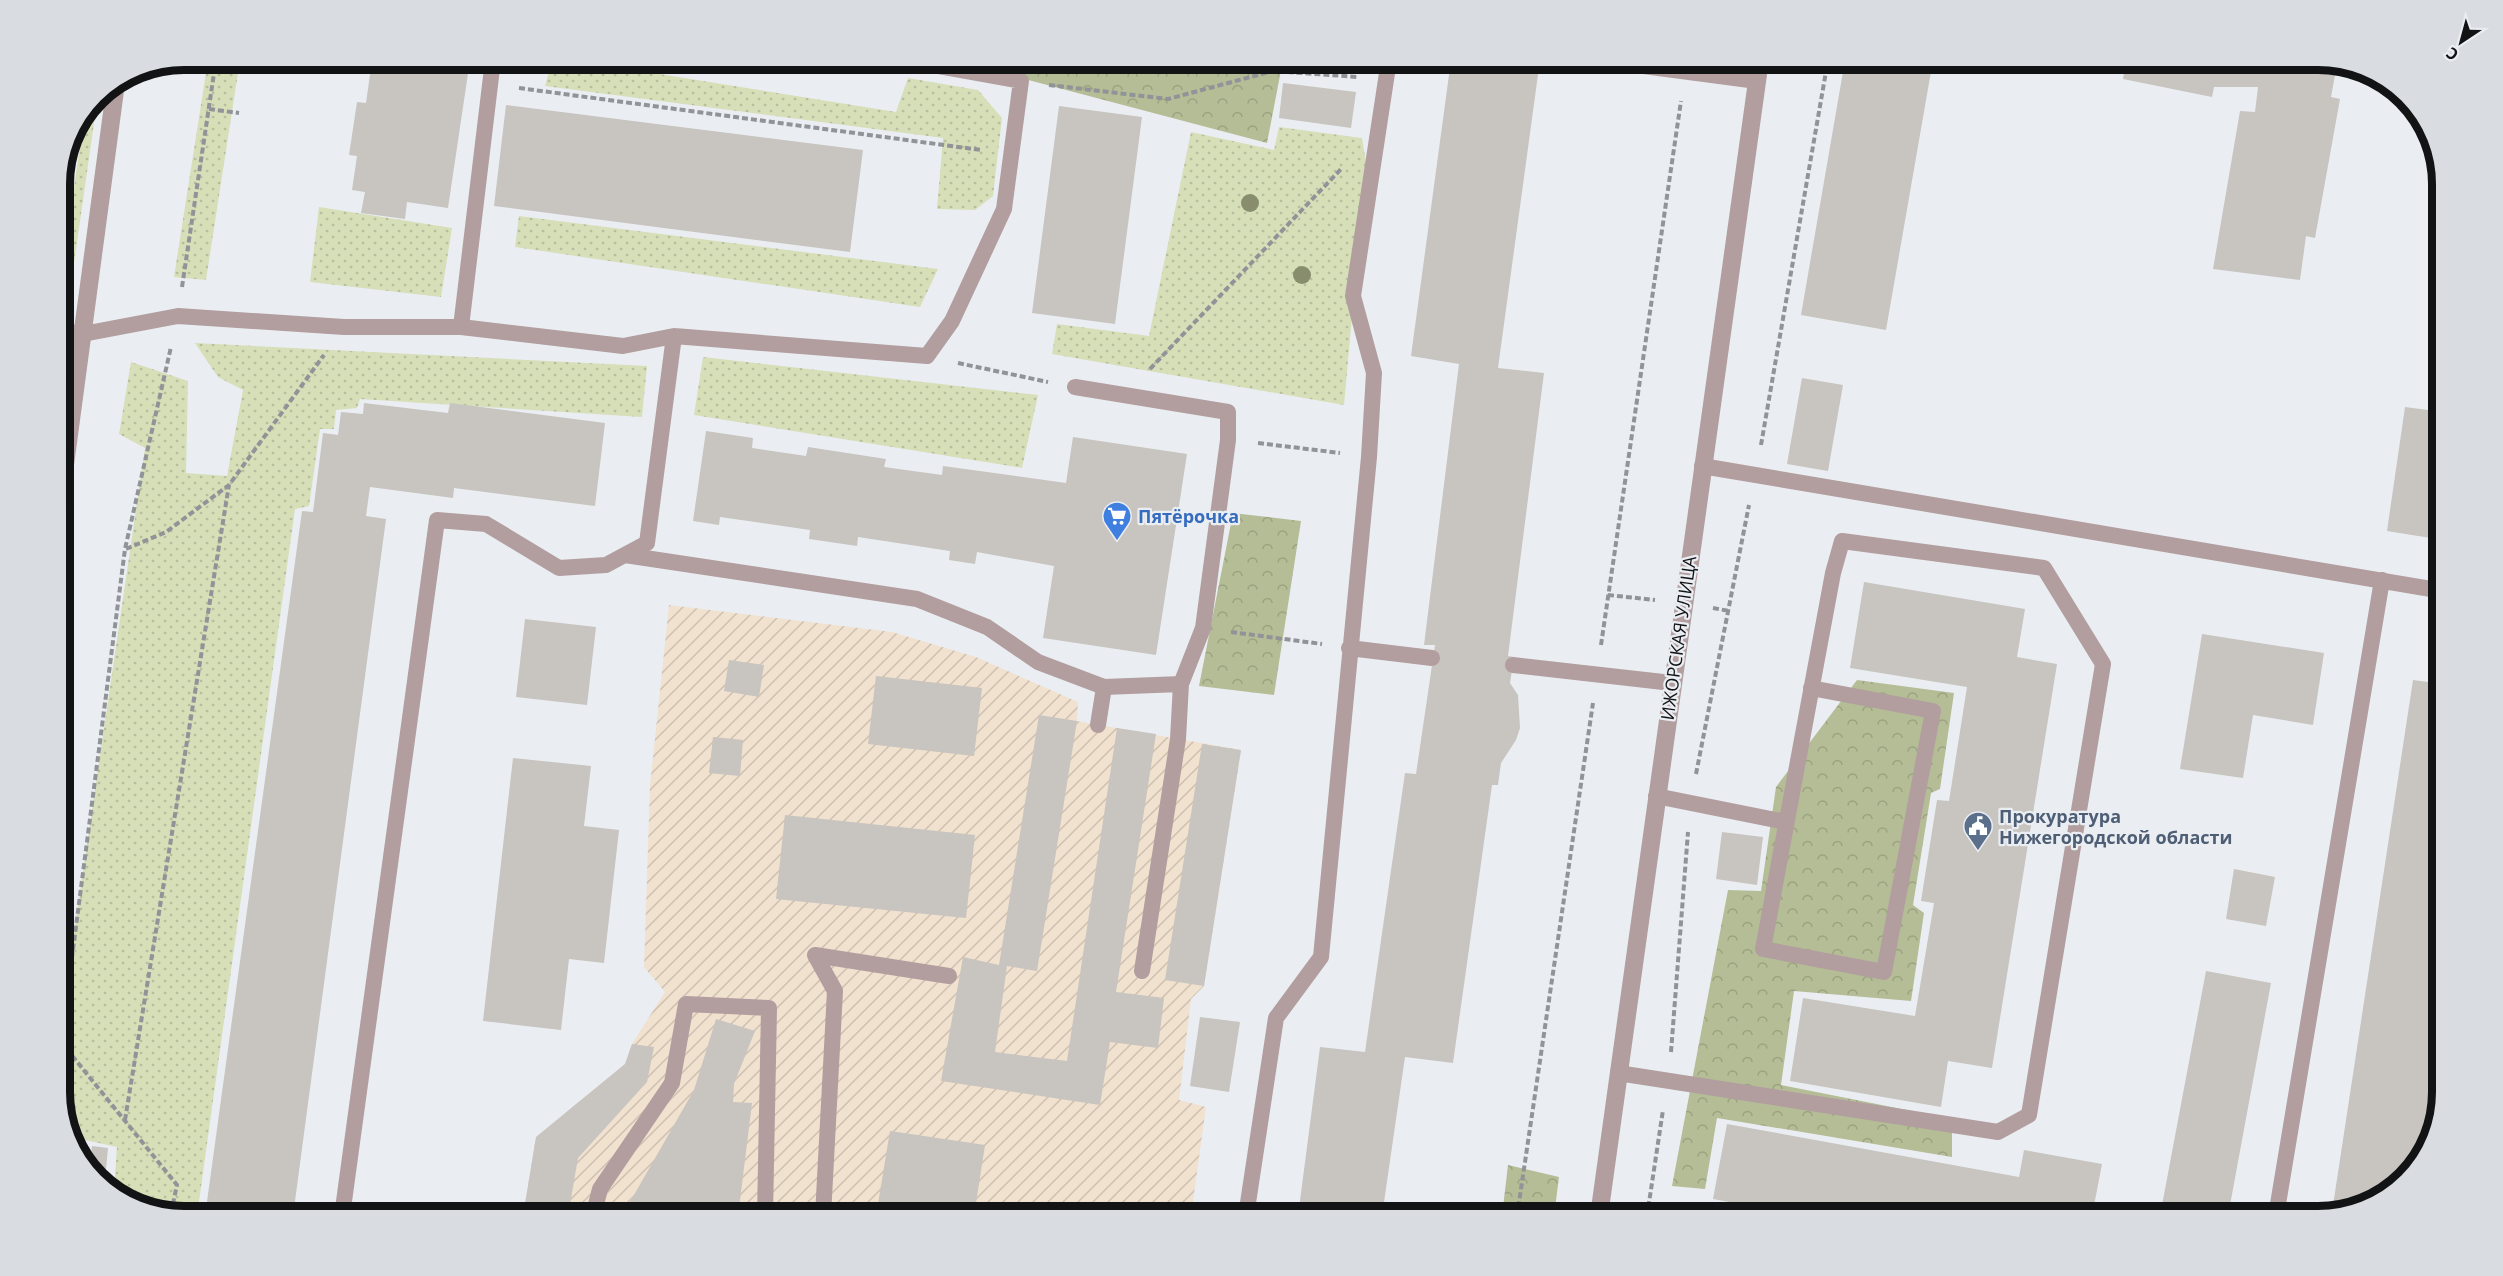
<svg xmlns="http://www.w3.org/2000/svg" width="2503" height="1276" viewBox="0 0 2503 1276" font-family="'Open Sans',sans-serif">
<defs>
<pattern id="industrial-furrows" width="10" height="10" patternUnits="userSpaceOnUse" patternTransform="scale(1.5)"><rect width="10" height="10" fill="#f1e1cf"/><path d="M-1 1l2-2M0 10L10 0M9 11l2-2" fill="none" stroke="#cec0b1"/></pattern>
<pattern id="green-dots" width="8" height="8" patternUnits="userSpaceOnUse" patternTransform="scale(1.5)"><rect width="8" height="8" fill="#d6dfb8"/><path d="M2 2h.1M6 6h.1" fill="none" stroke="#b7be9d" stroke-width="1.8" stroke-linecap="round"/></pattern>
<pattern id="forest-crowns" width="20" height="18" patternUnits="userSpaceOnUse" patternTransform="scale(1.5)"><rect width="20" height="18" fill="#b4bd96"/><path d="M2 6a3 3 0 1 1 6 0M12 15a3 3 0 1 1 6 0" fill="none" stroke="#9aa280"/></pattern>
</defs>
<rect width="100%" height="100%" fill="#eaeef3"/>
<!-- industrial -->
<path fill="url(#industrial-furrows)" d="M669,605L892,632L976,657L1078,702L1077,721L1241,750L1204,986L1191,999L1179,1100L1206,1107L1191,1216H523L536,1137L625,1064L632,1044L665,992L644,967L650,786Z"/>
<!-- green -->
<path fill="url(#green-dots)" d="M208,60H240L206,280L174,277Z
M552,60H572L896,112L908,78L978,90L1002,118L993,196L975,210L937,209L943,138L545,86Z
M98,95L67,312L60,316V281L85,113Z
M1279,127L1362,138L1366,162L1344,405L1052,354L1057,324L1149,336L1191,132L1274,150Z
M319,207L452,228L441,297L310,282Z
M519,216L938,269L920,307L515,247Z
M195,343L647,366L642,417L360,399L357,408L336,410L334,429H320L309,506L295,509L197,1216H184L129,1203L114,1190L117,1147L85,1140L81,1160L60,1100V1029L145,448L119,434L131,362L188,381L186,473L227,476L243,390L218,377Z
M703,357L1038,395L1022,468L694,415Z"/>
<!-- forest -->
<path fill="url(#forest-crowns)" d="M952,60H1283L1267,143Z
M1233,513L1301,521L1274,695L1199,686Z
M1857,680L1954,693L1940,789L1931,793L1913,905L1924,913L1911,1001L1794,991L1781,1085L1952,1119V1157L1717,1118L1705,1189L1672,1186L1728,890L1761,891L1776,787Z
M1508,1165L1559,1177L1554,1216H1502Z"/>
<!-- building -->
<path fill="#c8c4bf" d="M372,60H470L448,208L407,202L405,219L361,213L365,192L352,190L357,156L349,155L357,102L366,103Z
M1451,60H1540L1498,368L1544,373L1508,656L1514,657L1510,683L1518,695L1520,728L1516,740L1501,763L1498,785H1492L1453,1063L1405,1057L1382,1216H1298L1320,1047L1365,1052L1405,773L1416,774L1435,645H1424L1459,364L1411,356Z
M1845,60H1933L1886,330L1801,315Z
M2126,60H2319L2337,64L2331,97L2340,99L2315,238L2306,236L2300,280L2213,269L2240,111L2255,112L2258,87H2214L2212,97L2123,79Z
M1283,83L1356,92L1351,128L1279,118Z
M506,105L863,150L850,252L494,206Z
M1059,106L1142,117L1115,324L1032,313Z
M1802,378L1843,385L1828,471L1787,464Z
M364,403L448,413L450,403L605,423L595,506L454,488L453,498L370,487L366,516L386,519L293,1216H205L302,511L313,512L323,433L338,435L341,412L363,414Z
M2405,407L2443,412V540L2387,531Z
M706,431L753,438L752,448L806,456L808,447L886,459L884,467L942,475L943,466L1066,483L1073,437L1187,454L1156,655L1043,638L1054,566L977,552L975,564L949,560L950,551L858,537L857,546L809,539L810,530L720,517L719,525L693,521Z
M1864,582L2025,609L2017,657L2057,664L1992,1068L1948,1061L1941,1107L1790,1081L1803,998L1915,1016L1934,903L1921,901L1937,800L1949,801L1967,687L1850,668Z
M525,619L596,627L587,705L516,697Z
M2202,634L2324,653L2313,725L2253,715L2243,778L2180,769Z
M729,660L764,665L759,697L724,691Z
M876,676L982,688L974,756L868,744Z
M2413,680L2443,684V1092L2430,1147L2388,1195L2332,1212Z
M1039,715L1077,721L1037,971L1007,966L995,1052L1067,1061L1117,728L1156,734L1116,992L1164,998L1158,1048L1110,1042L1100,1105L941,1081L963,957L999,965Z
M713,737L743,740L740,776L709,773Z
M1202,744L1241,750L1204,986L1165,980Z
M513,758L591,766L584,826L619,830L604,963L569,959L561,1030L483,1021Z
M785,815L975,835L966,918L776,899Z
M1722,832L1763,837L1757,885L1716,879Z
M2234,869L2275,877L2266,926L2226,919Z
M2206,971L2271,983L2228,1216H2160Z
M1200,1017L1240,1022L1229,1092L1190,1086Z
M716,1019L755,1031L734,1084L733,1102L752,1103L738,1216H622L694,1090Z
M632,1044L654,1047L647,1082L578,1158L568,1216H523L536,1137L625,1064Z
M1727,1124L2019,1177L2024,1150L2102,1164L2092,1216H1805L1713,1199Z
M890,1131L985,1145L974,1216H876Z
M92,1146L108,1148L105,1180L89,1168Z"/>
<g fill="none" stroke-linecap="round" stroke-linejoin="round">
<!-- path -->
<path stroke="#909397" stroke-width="4" stroke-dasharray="6 3" stroke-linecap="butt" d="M1049,85L1168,99L1273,71L1358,77
M519,88L981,150
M209,109L239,113
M60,193L65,158
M182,287L216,60
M958,363L1048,382
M1150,369L1342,168
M1258,443L1340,453
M1761,445L1828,60
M126,549L166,532L229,485L324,355
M1608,595L1655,600
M1713,608L1729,611
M1231,632L1322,644
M1601,645L1681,101
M1696,774L1749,505
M1671,1052L1688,832
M125,1120L229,485
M171,1213L177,1185L61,1042L125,549L171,347
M1517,1216L1593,703
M1647,1216L1663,1110"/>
<!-- service -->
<path stroke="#b29e9f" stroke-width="16" d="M1598,60L1757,81
M461,327L493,60
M60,331L83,334L178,316L344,327H461L623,346L674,336L927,356L952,321L1004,209L1021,81L904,60
M1702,466L2443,591
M625,555L917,599L987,627L1038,662L1104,687L1181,684L1203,628L1228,440V412L1075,387
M1349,648L1432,658
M1513,665L1672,683
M1098,725L1104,687
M1656,796L1786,822
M1142,971L1178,739L1181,684
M1618,1073L1998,1132L2029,1115L2103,664L2044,568L1842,541L1833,573L1763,949L1884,972L1933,711L1811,688
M342,1216L437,520L486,524L559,568L606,565L647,543L674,336
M593,1216L600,1189L672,1083L686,1004L769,1008L765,1216
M823,1216L835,991L815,955L949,976
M1246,1216L1276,1018L1321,957L1369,457L1374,373L1353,296L1389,60
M2276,1216L2382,580"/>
<!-- minor -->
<path stroke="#b29e9f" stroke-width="18" d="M1599,1216L1760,60"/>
<!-- tertiary -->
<path stroke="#b29e9f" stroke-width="18" d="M60,502L116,83"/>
</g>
<!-- trees -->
<g fill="#888e6d">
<circle cx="1250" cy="203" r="9"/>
<circle cx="1302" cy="275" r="9"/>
</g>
<!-- icons -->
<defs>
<g id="supermarket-pin" transform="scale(1.5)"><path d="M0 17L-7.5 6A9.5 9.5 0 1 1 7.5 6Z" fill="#3f7fe0" stroke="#eaeef3"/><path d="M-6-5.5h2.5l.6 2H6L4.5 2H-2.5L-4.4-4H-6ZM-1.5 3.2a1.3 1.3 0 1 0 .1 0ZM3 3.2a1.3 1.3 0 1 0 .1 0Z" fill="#fff"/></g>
<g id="civic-pin" transform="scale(1.5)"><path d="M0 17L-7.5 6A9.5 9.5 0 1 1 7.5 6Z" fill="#5c6f8a" stroke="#eaeef3"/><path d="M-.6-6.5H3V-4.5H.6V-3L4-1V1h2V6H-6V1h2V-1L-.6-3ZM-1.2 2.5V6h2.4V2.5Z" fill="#fff"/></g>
</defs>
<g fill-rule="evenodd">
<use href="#supermarket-pin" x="1117" y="516"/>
<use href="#civic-pin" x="1978" y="826"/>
</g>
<g text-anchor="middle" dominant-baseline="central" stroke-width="4.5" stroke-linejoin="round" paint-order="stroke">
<!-- shop labels -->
<g font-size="18" font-weight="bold" fill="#366cbe" stroke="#eaeef3" text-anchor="start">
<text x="1138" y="516">Пятёрочка</text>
</g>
<!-- street labels -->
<g font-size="18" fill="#121315" stroke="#eaeef3">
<text transform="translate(1678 638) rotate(-82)">ИЖОРСКАЯ УЛИЦА</text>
</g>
<!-- service labels -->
<g font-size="18" font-weight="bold" fill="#4e5e75" stroke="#eaeef3" text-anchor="start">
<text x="1999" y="816">Прокуратура<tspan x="1999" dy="21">Нижегородской области</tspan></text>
</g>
</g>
<!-- crop -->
<path d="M0 0H2503V1276H0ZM184 70H2318A114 114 0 0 1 2432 184V1092A114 114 0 0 1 2318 1206H184A114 114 0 0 1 70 1092V184A114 114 0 0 1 184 70Z" fill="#d9dce1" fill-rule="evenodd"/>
<path fill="none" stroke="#121315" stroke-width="8" d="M184 70H2318A114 114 0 0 1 2432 184V1092A114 114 0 0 1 2318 1206H184A114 114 0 0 1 70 1092V184A114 114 0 0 1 184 70Z"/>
<!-- north arrow -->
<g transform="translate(2461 42) rotate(216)" stroke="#eaeef3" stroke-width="4.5" paint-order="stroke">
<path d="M0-4.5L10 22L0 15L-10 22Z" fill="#121315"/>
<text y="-9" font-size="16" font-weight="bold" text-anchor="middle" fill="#121315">С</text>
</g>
</svg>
